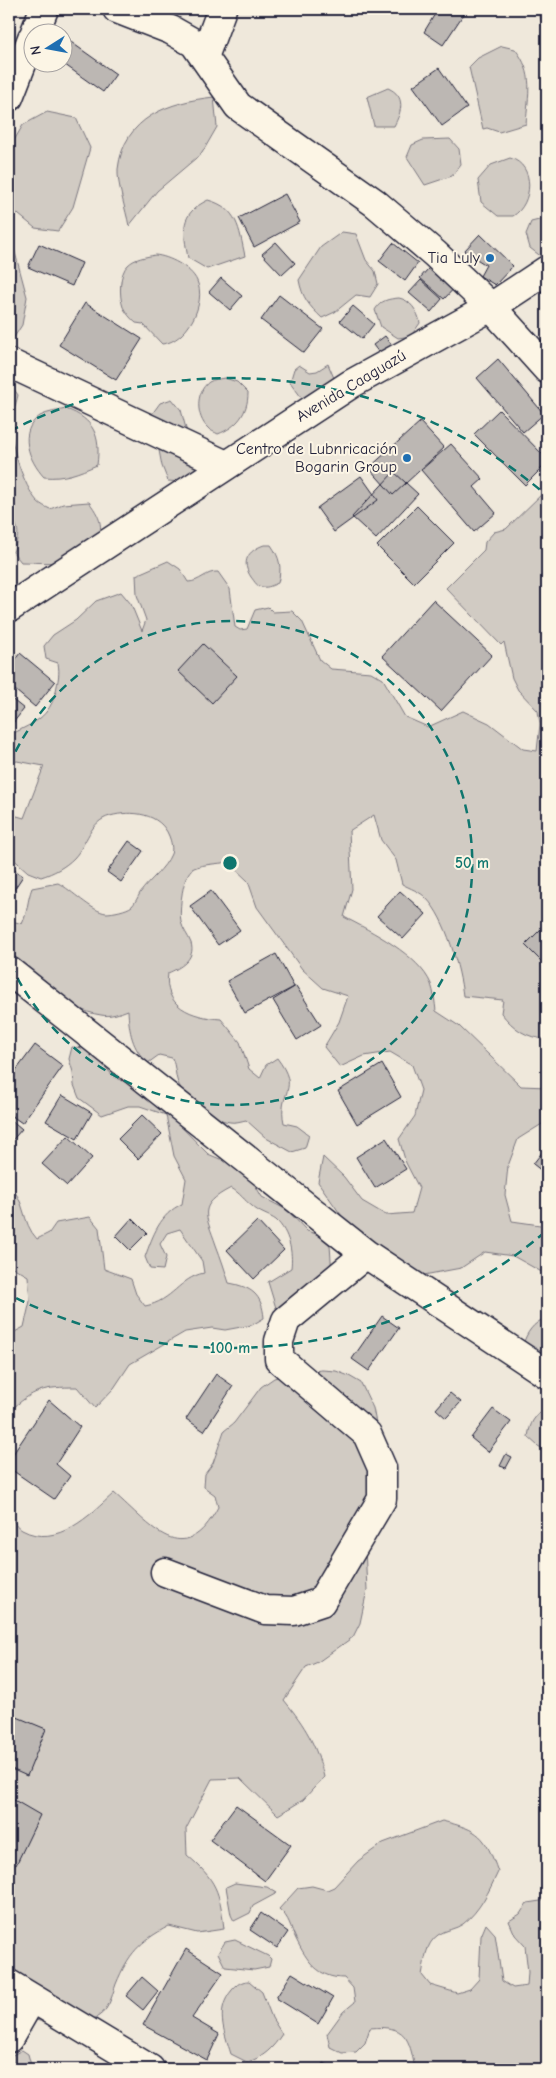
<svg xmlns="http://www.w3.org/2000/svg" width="556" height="2078" viewBox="0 0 556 2078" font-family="'Comic Neue',sans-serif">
<rect width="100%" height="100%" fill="#efe8db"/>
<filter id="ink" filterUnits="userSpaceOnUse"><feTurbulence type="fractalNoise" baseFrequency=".02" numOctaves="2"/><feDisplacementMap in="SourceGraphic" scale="10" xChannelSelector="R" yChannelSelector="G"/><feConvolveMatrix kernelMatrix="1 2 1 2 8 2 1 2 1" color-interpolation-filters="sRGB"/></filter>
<g filter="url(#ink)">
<!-- green -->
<path fill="#d1cbc3" stroke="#7a767f" d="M538,9H547V42Z
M502,46L515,49C535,74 528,94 526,124L499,132L487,128L483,129L469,67L478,58Z
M388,88C406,96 402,111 394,126H374L367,97Z
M214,97L217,127L202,153L157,191L129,226C126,210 117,184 118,169C124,117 169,102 214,97Z
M47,112L76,118L90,148L73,207L58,231L35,228L13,210L9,188V149L23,125Z
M450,139L459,149L461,164L452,176L425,185L407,157L412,145L423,140Z
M510,158C536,165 533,204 513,216H498L481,202L478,180L491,165Z
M208,200C238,208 239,229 245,256L207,269L188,258C183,230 179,214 208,200Z
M547,218V261L530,248L526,234L531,222Z
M342,232L356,234L366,260L375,271L378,284L370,297L356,295L335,312L322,318C309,306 302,297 299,280L321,247Z
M9,244L13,245L27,297L22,325L9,345Z
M155,255C168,256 191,267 197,281C207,303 187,342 162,344L143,324L136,323C131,319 126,313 123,307C119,296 119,273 128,265C135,258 146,257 155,255Z
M399,298C410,300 418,311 420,323L411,336L398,338L381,327L375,310C381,300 388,299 399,298Z
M328,364L334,378L333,385L304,401L290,382L294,369L299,365L310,372L317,371Z
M225,378L237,382L248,393C248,413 237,427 218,434C215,432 210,431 208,428C196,417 195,392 209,382C213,379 220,379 225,378Z
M9,382L18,395C16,405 11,415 11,425C10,445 24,486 37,501C41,505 46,507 50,509L63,504L89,502C102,519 107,534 88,549C84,552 80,556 76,558C60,565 38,562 21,562L13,552C19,535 21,529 9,515Z
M172,399L181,410L189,440L211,457L182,482L168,481L162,466L152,414L160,403Z
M66,409C94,419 101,436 97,465C78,473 64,479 44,477C29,461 17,431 40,416C47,412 58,411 66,409Z
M547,489V1039C526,1038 514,1029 501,1013L503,1000L463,996C460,969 446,918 426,898C421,892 409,888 402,884L396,860L381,840L374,815L349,831L352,889L344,917C371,931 419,955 431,984C434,992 435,1003 436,1011L459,1026L521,1086L547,1087V1124H542L518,1139L508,1166L505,1195L512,1221L547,1226V1275L513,1256L485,1252L461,1268L408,1278L348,1225L318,1182L323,1157L344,1177L362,1201L386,1215L412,1213L419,1188L406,1163L399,1139L415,1116L421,1090L412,1065L390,1052L364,1056L340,1067L324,1047L339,1022L348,996L323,988L302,969L257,907L248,881L228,862C218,864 203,864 194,868C182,873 179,911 181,922C183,930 188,935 191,943C196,959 180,968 168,973C163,1007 192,1017 221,1019L240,1042L249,1069L260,1078L266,1065L277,1058C302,1091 277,1091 284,1123L297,1126L309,1135L305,1148L292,1152L266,1138L246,1120C241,1121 235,1123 230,1122C212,1120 188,1101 179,1085C175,1078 176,1066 172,1058L159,1055L148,1063C132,1049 129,1031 128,1010C120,1013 110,1017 101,1015C67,1010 37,982 9,963V920L22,924C28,912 27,901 32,888L58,883C72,890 91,911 106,913C113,913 127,910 132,906C135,903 138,897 140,893C149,880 165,869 171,854C173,849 171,841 169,836C160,813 132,810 110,816C89,822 88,843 74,858C65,867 54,873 41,877L28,872L9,855V819L17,816L24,818L44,766L17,761L9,763V739L12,734C35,722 49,718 56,691C58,680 60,674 58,663L46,659L44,646L53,635L76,620L96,601L121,592L131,604L142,631L146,620L137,595L136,575L168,561L180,569L188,582C200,582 206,571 218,572L230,589L235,627L240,630L247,629L255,610L268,607L273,612L292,611L302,621L320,660L331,669L371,672L383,679L405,717L428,727L463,711L489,723L523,749L537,751L540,724L538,711L518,690L512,678L504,642L501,645L446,588L484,550L485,542L494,532L506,529Z
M264,545H271C280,558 282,567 278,583C273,585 268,588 263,587C257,587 255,582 251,577C241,562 247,551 264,545Z
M72,1047L86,1048L96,1056L113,1076L149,1094L208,1154L220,1159L225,1158L255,1185L262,1197L287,1210L307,1231L319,1235L330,1245L332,1275L290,1312L276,1308L268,1282L291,1268C293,1252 289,1232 276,1220C269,1215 259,1213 252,1206C244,1200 240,1193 231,1188C196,1206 206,1215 216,1245C221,1258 225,1270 229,1283C251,1287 262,1294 264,1318L252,1325L225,1330L212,1328L185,1332L130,1364L114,1388L95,1408L77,1387C44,1387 33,1389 9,1412V1335L24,1327L30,1301L28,1276L9,1265V1186C26,1199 21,1222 37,1239L49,1233L56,1223L90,1217L99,1228L104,1269L131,1279L136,1294L145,1306C173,1301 179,1278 204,1273L202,1261L180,1229L167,1233L160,1244L166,1257L163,1270L150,1269L145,1257C153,1235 160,1214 182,1204L186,1179L174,1156L166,1115L140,1106H128L102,1115L79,1098L74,1085L73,1072L69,1059Z
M547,1317V1381L522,1347C527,1332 532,1324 547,1317Z
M322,1370L336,1371L349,1376L361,1383L373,1408L385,1469L365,1547L367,1590L360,1623L353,1637L318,1662L306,1667L284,1700C306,1727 316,1744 324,1777L303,1800L278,1815L240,1778L212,1779L186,1829L187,1855C216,1880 220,1891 224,1929L197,1933L169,1926C139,1942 129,1953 116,1984C113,1992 111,2002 106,2009C89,2033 34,2024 12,2011L9,1998V1515C13,1520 17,1527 22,1530C57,1549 90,1515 114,1493C151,1525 184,1572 218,1507L215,1495L204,1487L205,1474L213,1463L224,1431L234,1423L261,1387L274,1378L292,1373Z
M547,1409V1451L538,1446L528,1437C530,1423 534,1415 547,1409Z
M442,1821C480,1830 485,1835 498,1872C489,1891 480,1911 463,1924C456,1929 445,1930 438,1935C425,1944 425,1961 422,1975L430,1985L457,1993L470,1989L479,1979L481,1936L486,1924L495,1934L502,1981L513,1988L527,1986L528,1972L525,1946L515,1935L509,1921L520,1914L527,1903L547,1900V2069H415C409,2037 406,2025 370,2028L365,2043L356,2052L342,2053L330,2047L327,2034L343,2012L355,2002L353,1988L344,1978C318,1978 307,1961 296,1939C290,1927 290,1918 279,1909L298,1888L312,1886L327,1890L334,1887L358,1861L383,1843Z
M235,1883L267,1887L277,1893L253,1906L250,1913L234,1921L231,1915L226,1887Z
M235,1940L268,1956L271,1959L269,1967L254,1970L225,1967L218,1953L225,1942Z
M249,1981L262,1992L272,2018L282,2034C273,2048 263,2058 247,2062L231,2054C224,2031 215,2010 232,1990C237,1984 242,1981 249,1981Z
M22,2050L28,2054L32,2069H9V2057Z"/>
<!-- building -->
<path fill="#bcb7b3" stroke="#22223b" d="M438,9H467L443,45L424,32Z
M68,40L116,74L103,92L61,62L62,48Z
M439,68L467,108L442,126L413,86Z
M285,194L300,222L254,247L239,218Z
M480,234L513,266L495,285L480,276L486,265L464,251Z
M276,242L295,263L282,275L262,254Z
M393,243L418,263L405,281L379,261Z
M39,244L82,263L72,286L28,267Z
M435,261L459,283L444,299L420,278Z
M221,278L242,296L230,310L209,292Z
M421,280L442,299L431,312L409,293Z
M279,295L323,329L304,353L261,320Z
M85,303L142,339L116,380L59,345Z
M353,306L374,324L362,339L340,321Z
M385,336L395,349L383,358L373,345Z
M498,359L544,414L523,432L477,378Z
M499,410L547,459V463L525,485L474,434Z
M420,422L444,448L393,495L369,468Z
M451,444L483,479L474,487L496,513L474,532L421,470Z
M394,472L418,494L376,539L352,517Z
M361,476L378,500L334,532L317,508Z
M417,506L454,543L414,583L377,546Z
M433,600L492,655L441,711L382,656Z
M203,644L237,676L212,703L178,671Z
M20,653L55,682L35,707L9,685V668Z
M9,697L24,709L9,728Z
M9,785L16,792L9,800Z
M129,841L143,851L121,882L107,872Z
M9,866L23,876L9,897Z
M211,891L240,930L218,945L190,906Z
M400,891L426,914L403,939L377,916Z
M547,923V967L525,945Z
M276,954L294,987L245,1013L227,981Z
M296,986L321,1025L297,1040L273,1000Z
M35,1045L63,1066L22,1123L9,1114V1080Z
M382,1064L401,1097L357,1124L338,1091Z
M62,1095L92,1113L77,1139L46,1121Z
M142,1115L162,1134L138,1159L118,1139Z
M9,1118L22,1129L9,1144Z
M68,1136L92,1158L67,1186L42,1164Z
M386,1138L406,1169L375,1188L356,1157Z
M547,1146V1175L533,1164Z
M132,1218L147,1233L130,1250L116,1236Z
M257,1221L284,1250L254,1279L227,1250Z
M382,1316L399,1328L369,1371L352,1359Z
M216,1374L233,1386L204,1431L186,1419Z
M450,1393L461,1402L446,1418L436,1409Z
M49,1400L80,1427L56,1464L70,1476L54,1499L9,1468V1460Z
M493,1409L511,1422L488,1452L471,1438Z
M506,1454L512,1457L506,1468L500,1466Z
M17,1717L46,1729L27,1776L9,1768V1738Z
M9,1797L40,1815L16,1865L9,1861Z
M236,1805L291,1845L265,1881L210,1840Z
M261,1913L288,1932L277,1948L250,1930Z
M186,1949L223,1973L192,2018L219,2034L207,2060L143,2025Z
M292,1973L333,1998L318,2024L276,1998Z
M142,1977L158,1991L143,2010L126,1996Z
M324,2063L334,2068L321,2069Z"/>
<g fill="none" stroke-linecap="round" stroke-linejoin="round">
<!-- street casing -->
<g stroke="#22223b" stroke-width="31">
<path id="street" d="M117,9L171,30L194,43L238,106L375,203L435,254L491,307L547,369
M35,32L44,9
M204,57L222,9
M9,97L32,38
M9,363L226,465
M9,971L366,1254L547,1374
M165,1572L265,1610L294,1611L321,1602L382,1499V1468L367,1434L279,1359V1341L286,1320L366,1254
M9,1984L150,2069
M9,2038L32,1998"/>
</g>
<!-- secondary casing -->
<g stroke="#22223b" stroke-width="31">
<path id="secondary" d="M9,608L351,384L491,307L547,270"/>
</g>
<!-- street -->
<use href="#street" stroke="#fcf5e5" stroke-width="28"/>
<!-- secondary -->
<use href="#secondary" stroke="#fcf5e5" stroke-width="28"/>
</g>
</g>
<!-- distance rings -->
<g fill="none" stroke="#0f766e" stroke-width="2.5" stroke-dasharray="9 6">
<path d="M9 765A242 242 0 1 1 9 961"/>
<path d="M545 1232A485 485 0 0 1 10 1295M10 431A485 485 0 0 1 545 494"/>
</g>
<!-- markers -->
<g fill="#1f6fb2" stroke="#fcf5e5" stroke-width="2">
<circle cx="490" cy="258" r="5"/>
<circle cx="407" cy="458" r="5"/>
</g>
<g text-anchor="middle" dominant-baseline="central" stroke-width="4" stroke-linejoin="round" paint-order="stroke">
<!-- poi labels -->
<g font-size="16" fill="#22223b" stroke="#fcf5e5" text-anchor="end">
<text x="480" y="258">Tia Luly</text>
<text x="397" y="449">Centro de Lubnricación<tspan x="397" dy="18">Bogarin Group</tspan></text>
</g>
<!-- street labels -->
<g font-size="16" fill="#22223b" stroke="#fcf5e5">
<text transform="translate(351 386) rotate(-31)">Avenida Caaguazú</text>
</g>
</g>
<circle cx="230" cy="863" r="8" fill="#0f766e" stroke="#fcf5e5" stroke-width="2.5"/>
<g font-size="15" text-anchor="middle" font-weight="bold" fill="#0f766e" stroke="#fcf5e5" stroke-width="4" stroke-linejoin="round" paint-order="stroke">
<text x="472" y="868">50 m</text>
<text x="230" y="1353">100 m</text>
</g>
<!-- margin -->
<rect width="556" height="2078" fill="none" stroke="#fcf5e5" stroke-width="30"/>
<rect x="15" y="15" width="526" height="2048" fill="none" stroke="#22223b" stroke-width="2" filter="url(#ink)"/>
<!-- north arrow -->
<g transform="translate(48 48) rotate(259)"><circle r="24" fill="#fcf5e5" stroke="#a5a1a1"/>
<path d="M0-4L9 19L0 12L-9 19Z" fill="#1f6fb2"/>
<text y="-8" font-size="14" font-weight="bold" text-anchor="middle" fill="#22223b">N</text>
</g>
</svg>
